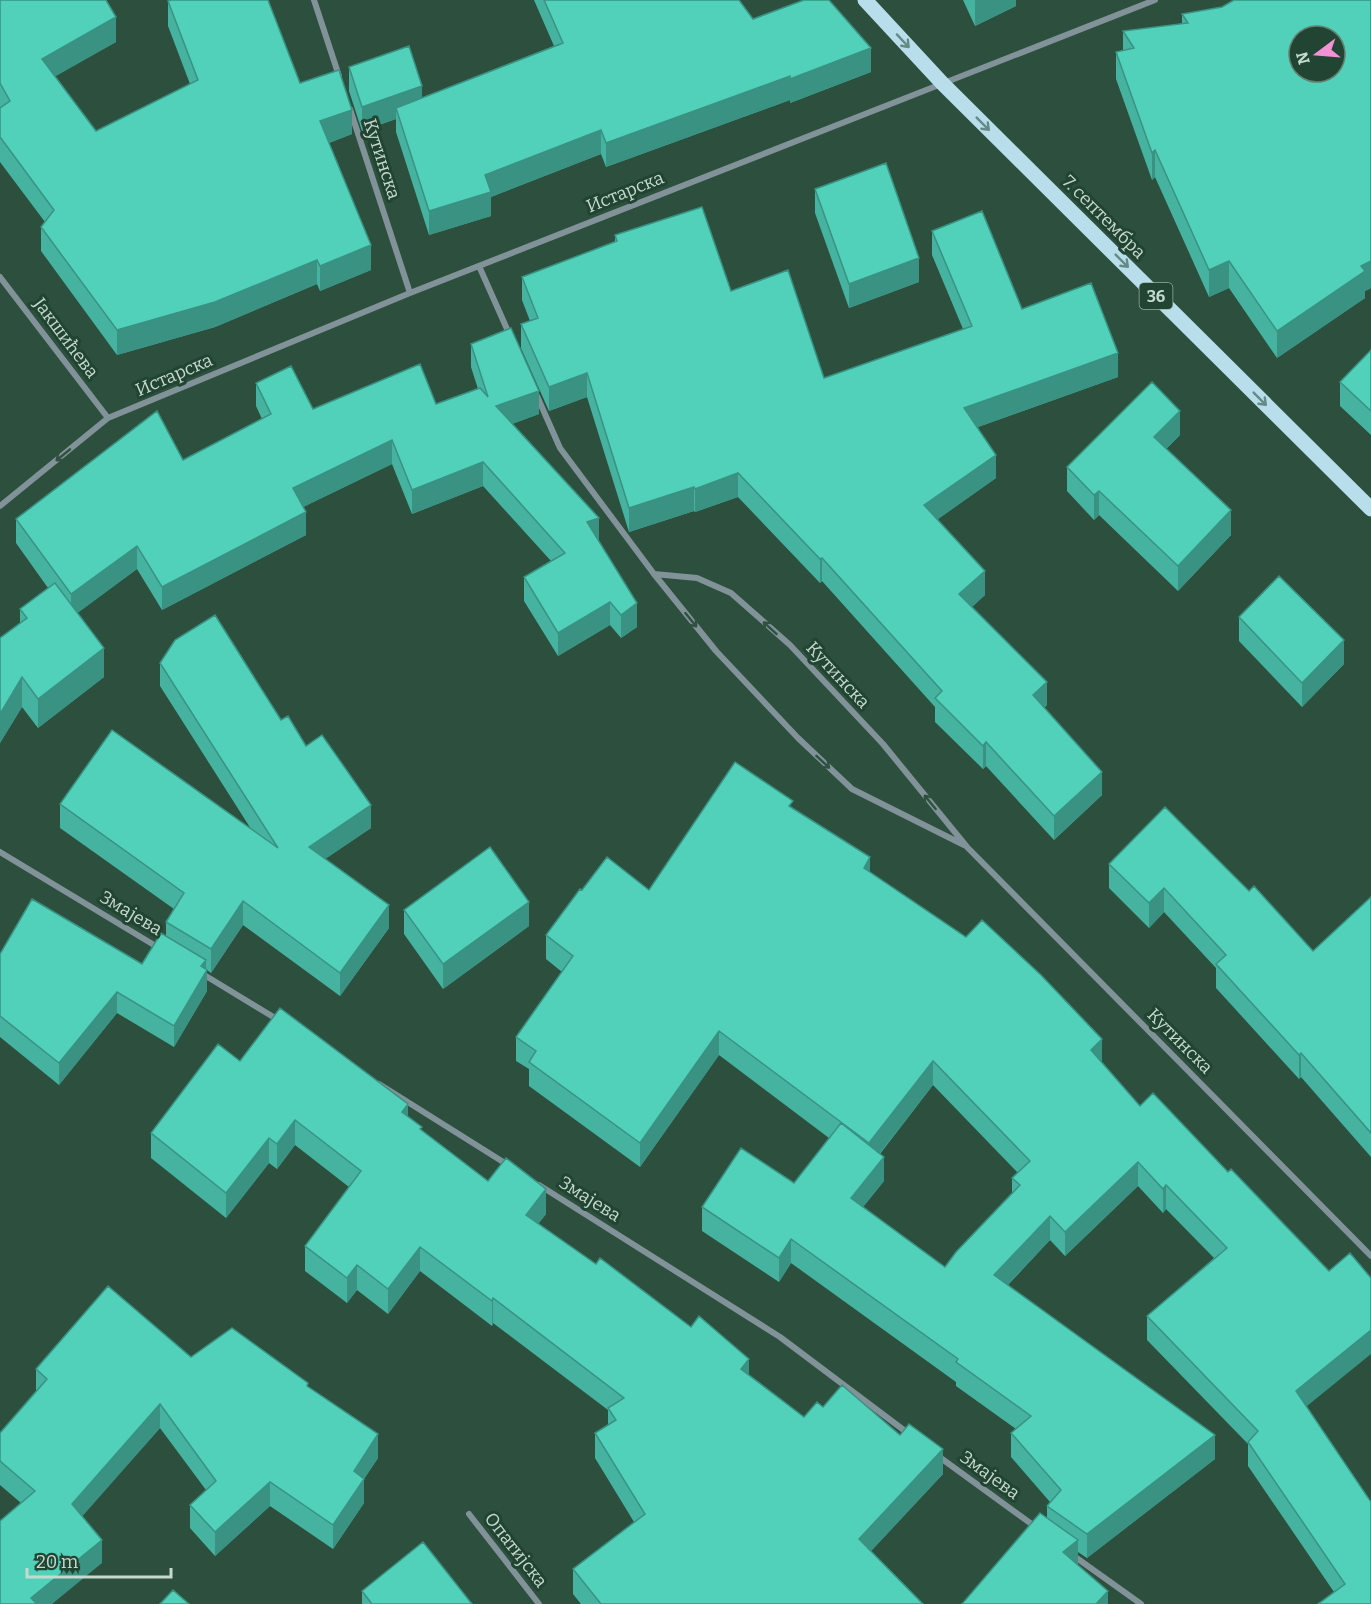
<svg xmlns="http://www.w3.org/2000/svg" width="1371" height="1604" viewBox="0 0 1371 1604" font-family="Bitter,serif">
<rect width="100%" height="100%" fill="#2d4f3d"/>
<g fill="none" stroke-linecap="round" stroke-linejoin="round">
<!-- minor -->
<path stroke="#819399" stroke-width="6" d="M314,0L339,76
M350,109L410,293
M479,266L511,338
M0,277L108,418
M537,396L560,448L654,574L716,651L798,738L852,789L964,845
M0,506L108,418L410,293L1155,0
M654,574L697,578L731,593L790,645L883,744L967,847L1371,1256
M0,852L159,948
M201,973L280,1021
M379,1084L508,1165
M539,1185L780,1337L909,1434
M938,1456L1037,1528
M469,1514L539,1604
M1071,1554L1141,1604"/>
<!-- primary -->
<path stroke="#b8deeb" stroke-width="15" d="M865,0L942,83L1371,509"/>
</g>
<!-- wall -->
<path fill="#46b3a0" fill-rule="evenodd" d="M0,0L116,42L55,76L96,131L190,84L168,26V1L300,83L352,134L329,143L371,270L320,291L317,284L215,327L117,355L41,251V227L45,222L0,162Z
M534,0H739L753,19L871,72L790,103V100L606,167L601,154L491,197V216L429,235L396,132V119L362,131L349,91V67L422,98L554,46Z
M963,0H1016V6L975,26Z
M1371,0V288L1365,291V298L1277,358L1229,288L1209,297L1155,177L1152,180L1116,79V52L1123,51V31L1182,24V14Z
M815,189L919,282L849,308L815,213Z
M932,231L1022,309L1118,377L978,427L996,478L938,519L985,595L972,607L1047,705L1044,708L1102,795L1054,840L986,766L983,769L935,722V707L822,581L820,583L738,497L695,512L694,511L629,532L587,397L549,411L521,348V324L530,321L522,300V277L615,242V235L731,291L824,378L963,329L932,255Z
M471,344L539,414L512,424L599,541L637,627L621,638L610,625L558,656L524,601V577L551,561L483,486L412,514L392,464L303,507L306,535L162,610L137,569L77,613L104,677L38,728L22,707L0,743V638L20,623V609L48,588L16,543V519L183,460L262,419L256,406V383L313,409L436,404L478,389L471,367Z
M1371,350V435L1340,406V382Z
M1180,435L1166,449L1231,535L1178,591L1099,515L1094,520L1067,491V467Z
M1239,617L1344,664L1302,707L1239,641Z
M160,663L281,720L306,746L371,828L325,859L389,928L340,996L243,925L211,973L207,970V991L174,1047L117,1013L59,1085L0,1037V954L142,964L166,936V922L174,909L60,828V804L251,829L160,686Z
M793,809L1102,1063L1140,1106L1153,1093L1306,1406L1371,1604L1334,1592L1248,1466V1444L1147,1340V1316L1214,1258L1166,1209L1163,1213L1138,1186L1065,1256L1050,1240L1008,1285L1215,1459L1087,1558L1078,1552V1565L1108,1604H962L1047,1518V1506L1050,1502L1011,1457V1433L1016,1429L956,1386V1382L791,1263L779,1282L702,1231V1207L794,1183L829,1138L719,1055L640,1167L529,1086V1069L516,1061V1037L562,972L546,959V935L582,890H649ZM933,1085L1018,1173L1012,1178V1193L945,1267L863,1207L884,1181L880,1154Z
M1109,864L1249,891L1313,951L1371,897V1157L1301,1077L1299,1079L1216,988V968L1164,912L1149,928L1109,888Z
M404,910L529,926L443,989L404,934Z
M240,1061L408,1117L422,1131L488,1181L546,1214L538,1224L749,1375L804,1417L823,1407L943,1474L871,1551L923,1604H581L573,1594V1569L634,1522L595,1458V1433L608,1425V1410L493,1323L492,1326L420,1271L388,1314L357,1290L347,1303L305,1271V1246L349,1187L295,1145L277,1169L269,1163L226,1218L151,1158V1133Z
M191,1357L308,1387L378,1458L364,1479V1503L333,1549L270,1506L215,1556L190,1528V1505L206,1490L160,1428L82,1516L102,1563L21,1503L0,1485V1433L36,1391V1369Z
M362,1591L472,1604H362Z"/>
<!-- shaded-wall -->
<path fill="#399282" d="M975,0H1016V6L975,26Z
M116,17V42L42,84V59Z
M871,48V72L790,103V79Z
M790,76V100L606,167V143Z
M422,86V110L396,108V119L362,131V107Z
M352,110V134L320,146V121Z
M601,130V154L491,197V216L429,235V211L485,175Z
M1155,150V177L1152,180V153Z
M371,245V270L320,291V266Z
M919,258V282L849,308V284Z
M317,260V284L215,327L117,355V330Z
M1229,261V288L1209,297V270Z
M1371,261V288L1365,291V298L1277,358V331L1361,266Z
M1118,353V377L964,432V408Z
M587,373V397L549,411V387Z
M539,391V414L496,430V406Z
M1180,411V435L1154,461V437Z
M392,440V464L293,512V488Z
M996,455V478L924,529V505Z
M483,462V486L412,514V490Z
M738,473V497L695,512V489Z
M694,487V511L629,532V508Z
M1099,491V515L1094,520V495Z
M1231,510V535L1178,591V566Z
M306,512V535L162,610V587Z
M599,518V541L587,522Z
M137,546V569L71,618V594Z
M822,558V581L820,583V559Z
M985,571V595L959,618V594Z
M610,602V625L558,656V633Z
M637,603V627L621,638V615Z
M1344,640V664L1302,707V683Z
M104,648V677L38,728V699Z
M22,677V707L0,743V714Z
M1047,682V705L1033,719V695Z
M986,742V766L983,769V746Z
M1102,772V795L1054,840V816Z
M371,805V828L309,870V847Z
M870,857V881L864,868Z
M1164,888V912L1149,928V903Z
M243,901V925L211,973V949Z
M529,902V926L443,989V964Z
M389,905V928L340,996V973Z
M206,960V972L207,970V991L174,1047V1026L201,966Z
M117,992V1013L59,1085V1063Z
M719,1031V1055L640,1167V1143Z
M1102,1039V1063L1091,1050Z
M1301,1053V1077L1299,1079V1055Z
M933,1061V1085L869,1167V1143Z
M408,1104V1129L402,1112Z
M295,1120V1145L277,1169V1144Z
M269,1138V1163L226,1218V1193Z
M884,1157V1181L851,1222V1198Z
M1138,1162V1186L1065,1256V1232Z
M1166,1185V1209L1163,1213V1189Z
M546,1189V1214L526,1240V1215Z
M1050,1216V1240L994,1299V1275Z
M791,1239V1263L779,1282V1258Z
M420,1247V1271L388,1314V1289Z
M357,1265V1290L347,1303V1278Z
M493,1298V1323L492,1326V1301Z
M1371,1330V1354L1296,1415V1391Z
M749,1359V1384L741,1369Z
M160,1404V1428L72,1528V1504Z
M378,1434V1458L357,1489L364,1479V1503L333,1549V1525L354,1471Z
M1215,1435V1459L1087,1558V1534Z
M943,1449V1474L859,1564V1539Z
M270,1482V1506L215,1556V1532Z
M102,1540V1563L52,1604H31V1598Z
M1078,1540V1565L1063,1552Z
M1108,1591V1604H1096Z"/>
<!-- building -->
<path fill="#51d0ba" stroke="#399282" stroke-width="1.5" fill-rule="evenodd" d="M0,0H106L116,17L42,59L96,131L198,80L168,1L171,0H268L300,83L339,70L352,110L320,121L371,245L320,266L317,260L215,302L117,330L41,227L54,210L0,137V108L10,101L0,83Z
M544,0H739L753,19L804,0H829L871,48L790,79V76L606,143L601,130L485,175L491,192L429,211L396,108L563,43Z
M1234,0H1371V261L1361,266L1365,271L1277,331L1229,261L1209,270L1155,150L1152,153L1116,52L1134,48L1123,31L1188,23L1182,14L1222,7ZM1299,36H1335V72H1299Z
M409,46L422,86L362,107L349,67Z
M886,163L919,258L849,284L815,189Z
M702,207L731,291L788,270L824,378L972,326L932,231L982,211L1022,309L1091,283L1118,353L964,408L996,455L924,505L985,571L959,594L1047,682L1033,695L1102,772L1054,816L986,742L983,746L935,698L942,691L822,558L820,559L738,473L695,489L694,487L629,508L587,373L549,387L521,324L538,318L522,277L617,241L615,235Z
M511,328L539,391L496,406L599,518L587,522L637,603L621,615L610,602L558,633L524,577L565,553L483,462L412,490L392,440L293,488L306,512L162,587L137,546L71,594L16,519L157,411L183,460L271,414L256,383L291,366L313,409L420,364L436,404L480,388L488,397L471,344Z
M1371,350V411L1340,382Z
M1152,382L1180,411L1154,437L1231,510L1178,566L1099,491L1094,495L1067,467Z
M1279,576L1344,640L1302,683L1239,617Z
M55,583L104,648L38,699L22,677L0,714V638L27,618L20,609Z
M215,615L281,720L288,716L306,746L322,735L371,805L309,847L389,905L340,973L243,901L211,949L166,922L184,893L60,804L112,730L278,848L160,663L175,640Z
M735,762L793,801L789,806L870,857L864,868L966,937L982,920L1041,975L1102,1039L1091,1050L1140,1106L1153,1093L1228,1172L1231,1169L1329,1271L1350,1253L1371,1278V1330L1296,1391L1371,1502V1604H1318L1345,1584L1248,1442L1258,1431L1147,1316L1227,1248L1166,1185L1163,1189L1138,1162L1065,1232L1050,1216L994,1275L1215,1435L1087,1534L1047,1506L1061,1490L1011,1433L1031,1416L956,1362L958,1359L791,1239L779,1258L702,1207L741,1148L794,1183L841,1123L884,1157L851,1198L945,1267L956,1252L1020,1185L1012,1178L1030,1161L933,1061L869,1143L719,1031L640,1143L529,1062L536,1051L516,1037L573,956L546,935L580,889L582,890L607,857L649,890Z
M1165,807L1249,891L1254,886L1313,951L1371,897V1133L1301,1053L1299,1055L1216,964L1226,955L1164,888L1149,903L1109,864Z
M490,847L529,902L443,964L404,910Z
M32,899L142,964L161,933L206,960L201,966L207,970L174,1026L117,992L59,1063L0,1016V954Z
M280,1008L408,1104L402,1112L422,1127L420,1129L488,1181L506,1158L546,1189L526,1215L596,1264L600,1258L691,1327L699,1316L749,1359L741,1369L804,1417L817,1402L823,1407L842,1385L900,1435L909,1424L943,1449L859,1539L923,1604H601L573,1569L645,1514L595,1433L616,1420L608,1408L624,1398L493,1298L492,1301L420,1247L388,1289L357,1265L347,1278L305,1246L361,1171L295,1120L277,1144L269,1138L226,1193L151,1133L218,1044L240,1061Z
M108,1286L191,1357L232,1328L308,1383L307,1386L378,1434L354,1471L364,1479L333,1525L270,1482L215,1532L190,1505L216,1481L160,1404L72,1504L102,1540L31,1598L37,1604H0V1521L35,1491L0,1461V1433L47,1379L36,1369Z
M1040,1513L1078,1540L1063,1552L1108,1591L1096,1604H962Z
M423,1542L472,1604H372L362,1591Z
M173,1590L189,1604H160Z"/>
<!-- one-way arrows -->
<defs><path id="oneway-shaft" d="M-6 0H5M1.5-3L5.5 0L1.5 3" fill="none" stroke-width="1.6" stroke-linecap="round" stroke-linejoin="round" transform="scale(1.5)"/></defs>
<g stroke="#668a86">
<use href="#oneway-shaft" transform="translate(903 41) rotate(47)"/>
<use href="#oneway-shaft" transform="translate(983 124) rotate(45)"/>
<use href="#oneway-shaft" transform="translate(1122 261) rotate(45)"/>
<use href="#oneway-shaft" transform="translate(1260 399) rotate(45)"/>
</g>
<g stroke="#305142">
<use href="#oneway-shaft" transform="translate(63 455) rotate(141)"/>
<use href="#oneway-shaft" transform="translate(691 620) rotate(51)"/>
<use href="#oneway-shaft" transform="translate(770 628) rotate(-138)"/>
<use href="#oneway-shaft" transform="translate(823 762) rotate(43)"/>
<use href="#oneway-shaft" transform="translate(930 802) rotate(-129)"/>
</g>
<g text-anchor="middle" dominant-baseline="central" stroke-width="6" stroke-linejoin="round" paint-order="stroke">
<!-- shield labels -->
<rect fill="#224533" stroke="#95ada0" stroke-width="1.5" x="1139.5" y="283" width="33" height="26" rx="4.5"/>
<g font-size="16" font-weight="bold" fill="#c6d9ce">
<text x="1156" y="296">36</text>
</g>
<!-- street labels -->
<g font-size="18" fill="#c6d9ce" stroke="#224533">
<text transform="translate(382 159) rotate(72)">Кутинска</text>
<text transform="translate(625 192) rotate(-22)">Истарска</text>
<text transform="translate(1104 217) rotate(45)">7. септембра</text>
<text transform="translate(66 338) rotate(53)">Јакшићева</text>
<text transform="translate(174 375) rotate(-23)">Истарска</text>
<text transform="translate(838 675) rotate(47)">Кутинска</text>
<text transform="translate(131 913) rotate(31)">Змајева</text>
<text transform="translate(1180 1041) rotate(45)">Кутинска</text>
<text transform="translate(590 1199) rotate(32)">Змајева</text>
<text transform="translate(990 1475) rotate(36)">Змајева</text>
<text transform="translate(516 1550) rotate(52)">Опатијска</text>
</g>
</g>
<!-- north arrow -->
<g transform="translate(1317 54) rotate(254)"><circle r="28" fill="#224533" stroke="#648071" stroke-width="1.5"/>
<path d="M0-4.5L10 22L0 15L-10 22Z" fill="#f391d5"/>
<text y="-9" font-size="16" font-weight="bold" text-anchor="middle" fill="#c6d9ce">N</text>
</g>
<!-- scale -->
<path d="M27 1568v9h144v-9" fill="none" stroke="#c6d9ce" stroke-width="3"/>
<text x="36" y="1568" font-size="18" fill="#c6d9ce" stroke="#224533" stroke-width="4.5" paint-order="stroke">20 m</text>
</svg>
